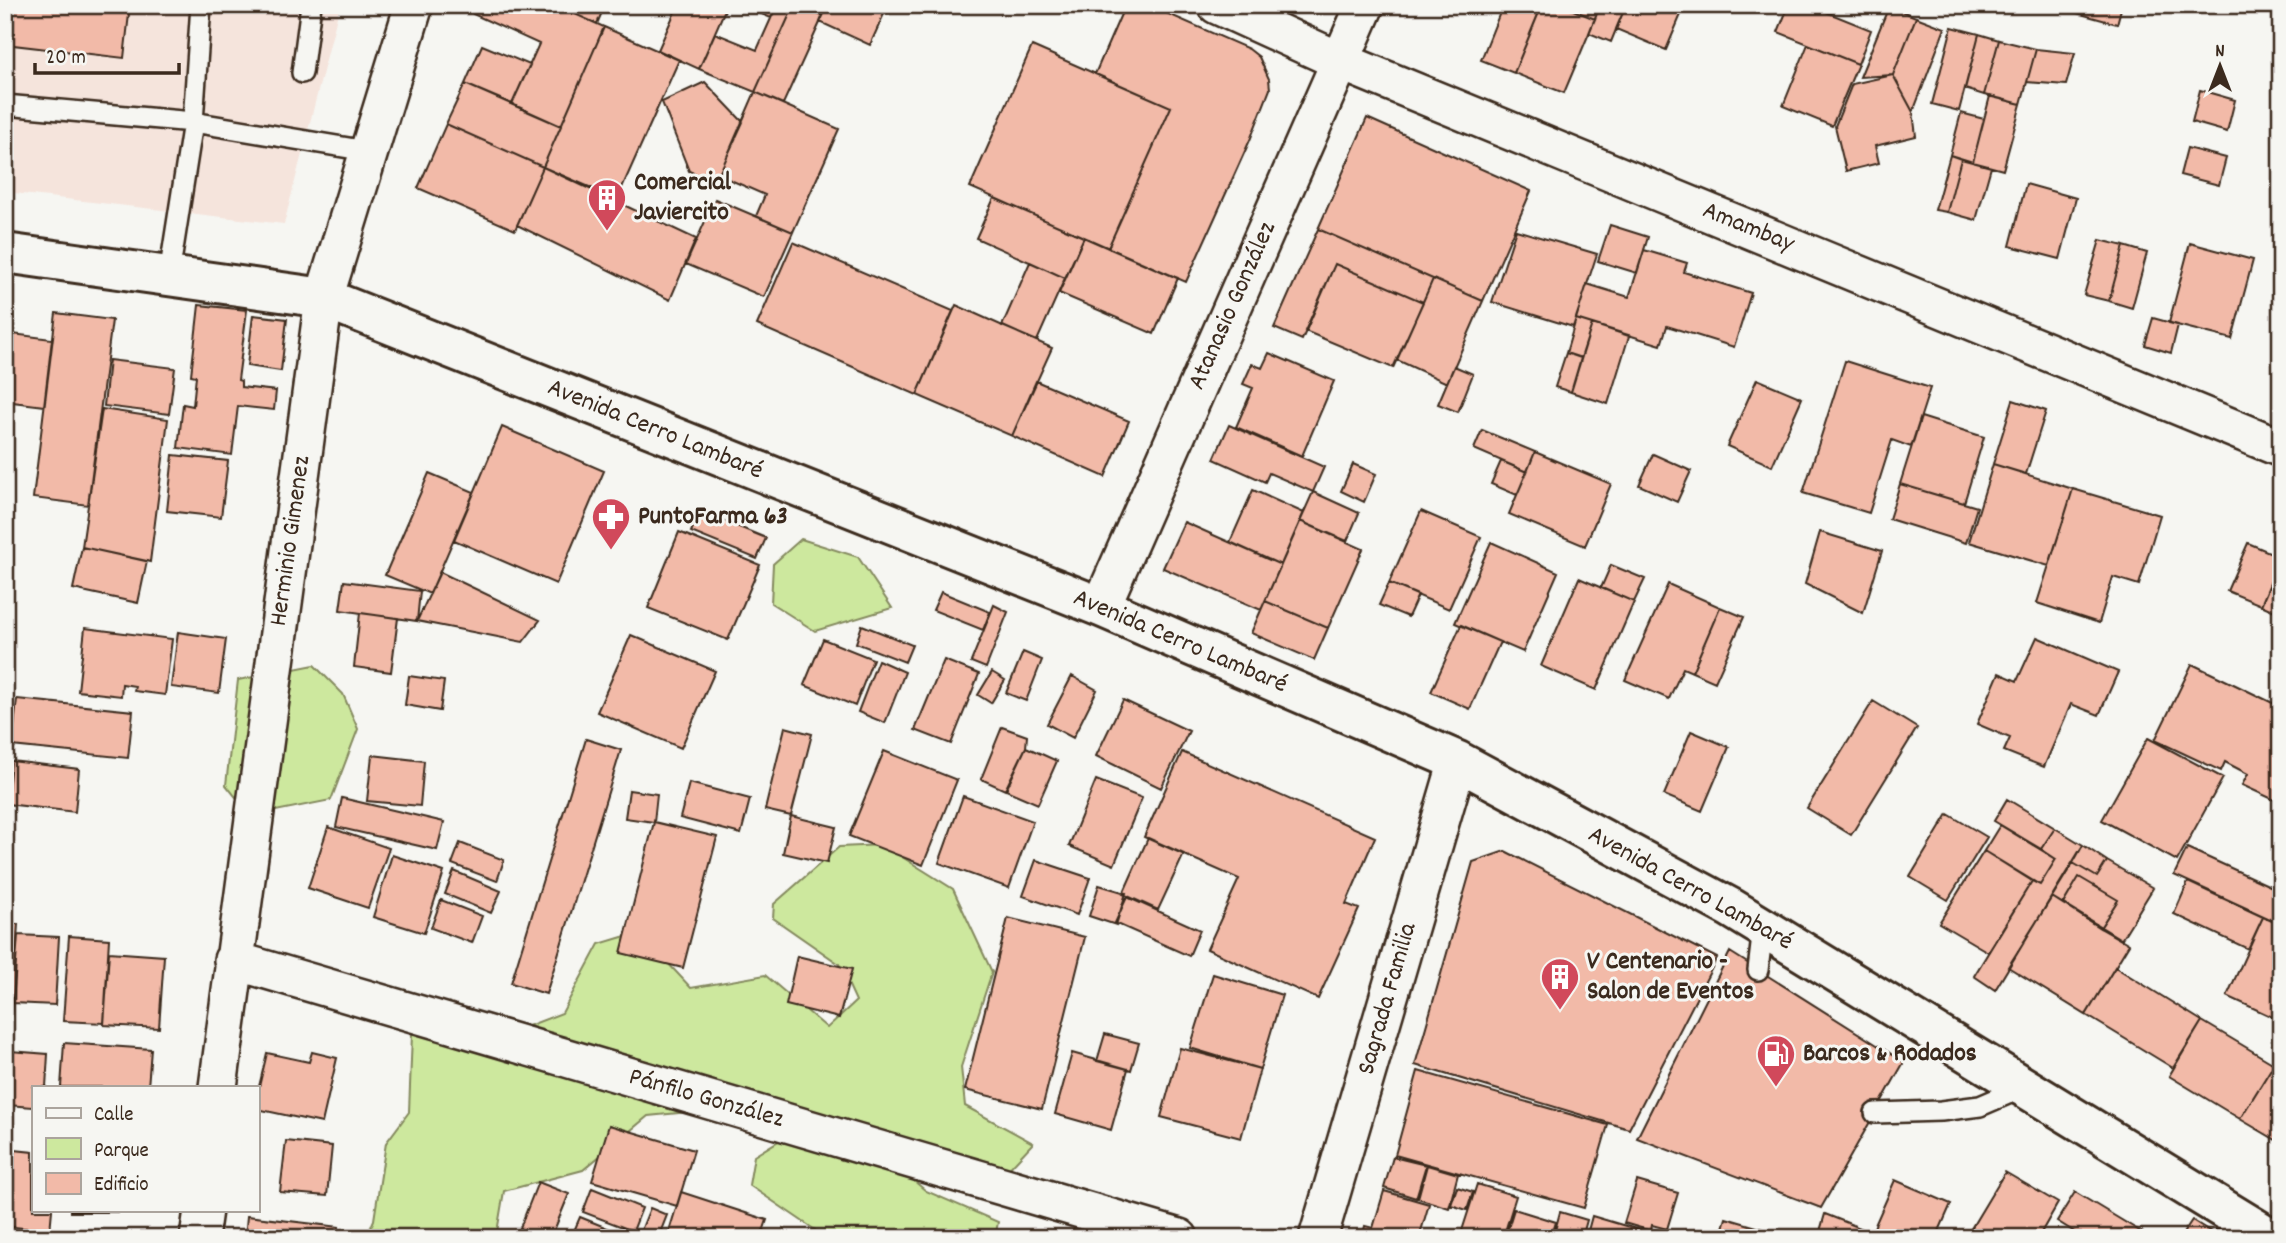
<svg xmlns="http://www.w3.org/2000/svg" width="2286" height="1243" viewBox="0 0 2286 1243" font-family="Dekko,sans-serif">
<rect width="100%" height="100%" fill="#f6f6f2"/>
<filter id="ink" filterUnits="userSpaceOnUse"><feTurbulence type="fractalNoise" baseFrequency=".0143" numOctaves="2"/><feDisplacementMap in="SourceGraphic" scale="14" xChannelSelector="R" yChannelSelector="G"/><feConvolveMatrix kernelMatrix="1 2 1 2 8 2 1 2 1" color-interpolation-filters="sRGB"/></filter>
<g filter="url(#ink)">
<!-- built -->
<path fill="#f5e4dc" d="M5,5H340L284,224L5,192Z"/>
<!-- green -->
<path fill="#cde89e" stroke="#84895e" stroke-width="2" d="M801,539L858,557L892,608L815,631L771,603L773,564Z
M314,665L343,694L358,729L331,800L251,816L226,785L238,680Z
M883,845L953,889L992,972L961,1067L965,1106L1033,1143L1005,1173L883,1155L926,1191L998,1222L995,1238H827L749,1185L754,1156L788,1135L773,1104L648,1116L583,1170L504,1191L496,1238H366L374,1220L386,1143L409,1112L412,1034L448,1015L523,1028L562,1013L599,944L639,932L691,988L765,975L827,1028L856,1001L839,964L773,918L774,904L839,847Z"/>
<!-- building -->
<path fill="#f2baa8" stroke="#3b2a1e" stroke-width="2" d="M5,5H130L124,58L5,44Z
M477,5H555L604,27L561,126L512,104L539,44L473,14Z
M555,5H605L597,24Z
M678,5H727L699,69L658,50Z
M748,5H777L771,18L747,8Z
M777,5H794L755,92L699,69L715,33L757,50Z
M794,5L823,16L783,104L755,92Z
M797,5H827L823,16Z
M827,5H888L870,45L820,22Z
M1125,5H1148L1249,49L1259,57L1269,79L1270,89L1250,140L1186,282L1108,248L1171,107L1095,74Z
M1503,5H1523L1539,12L1514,73L1481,60Z
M1523,5H1542L1539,12Z
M1542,5H1561L1595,19L1564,93L1514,73Z
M1561,5H1600L1595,19Z
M1600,5H1626L1611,42L1589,33Z
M1626,5H1685L1666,50L1616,29Z
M1789,5H1809L1871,30L1858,64L1778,32Z
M2055,5H2122L2117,24L2055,7Z
M1889,6L1916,17L1893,75L1860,77Z
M1916,17L1945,28L1913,112L1893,75Z
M604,27L679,60L617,199L543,167Z
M1952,27L1979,34L1959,111L1932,104Z
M1979,34L1999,40L1984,95L1965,89Z
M1999,40L2036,49L2021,104L1984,95Z
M1808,44L1858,64L1832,126L1783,106Z
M482,45L530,65L512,104L465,84Z
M1032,46L1171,107L1108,248L970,187Z
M2036,49L2075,53L2066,85L2027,82Z
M1893,75L1913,112L1916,136L1875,146L1879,163L1846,171L1835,126L1852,84Z
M705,82L743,122L715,183L689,171L662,102Z
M465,84L561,126L543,167L446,124Z
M2200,90L2235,100L2227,132L2192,122Z
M755,92L839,129L793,232L756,216L765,195L719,175Z
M1990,96L2021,104L2003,170L1973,162Z
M1961,113L1984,119L1973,162L1950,155Z
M1367,118L1531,191L1483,301L1318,229Z
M446,124L543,167L515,230L418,188Z
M2187,148L2226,158L2219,185L2180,175Z
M1950,155L1961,159L1947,212L1935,210Z
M1961,159L1991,167L1976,220L1947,212Z
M543,167L696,239L670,300L517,225Z
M2026,184L2076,198L2060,259L2010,246Z
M994,198L1084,237L1065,278L976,238Z
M715,199L793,232L764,297L686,264Z
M1610,225L1648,237L1637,273L1598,261Z
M1318,229L1433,279L1423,302L1335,264L1302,340L1274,328Z
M1516,230L1597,254L1573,327L1492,302Z
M1084,237L1178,278L1154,334L1059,293Z
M2100,240L2124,246L2109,301L2084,295Z
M793,242L953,311L917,395L757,325Z
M2190,243L2253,260L2232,339L2169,323Z
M2124,246L2147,253L2132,308L2109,301Z
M1644,250L1687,263L1684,272L1751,293L1734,347L1667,326L1661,345L1576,319L1587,284L1629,297Z
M1030,262L1065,278L1037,341L1002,326Z
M1335,264L1423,302L1393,368L1305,331Z
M1433,279L1483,301L1447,383L1397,360Z
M199,305L247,310L238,380L241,381V387L276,391L274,410L238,406L232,455L178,448L183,404L193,406L196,376L191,375Z
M956,305L1052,348L1012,436L917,395Z
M56,313L112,320L88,505L33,498Z
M253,315L287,319L281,371L247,366Z
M2153,318L2178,325L2171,353L2145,345Z
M1576,319L1592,324L1581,358L1566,353Z
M1592,324L1629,336L1608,404L1571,392Z
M5,333L52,339L44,406L5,401Z
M1269,353L1334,381L1302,456L1236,427L1253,388L1243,384L1252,364L1262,368Z
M1566,353L1581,358L1571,392L1555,387Z
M109,360L175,368L169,414L104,406Z
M1845,361L1930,388L1911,447L1892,440L1869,513L1803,493Z
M1454,366L1473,374L1458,412L1438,404Z
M1757,379L1802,398L1772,466L1727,446Z
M1036,381L1129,421L1105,477L1012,436Z
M2013,400L2046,411L2026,474L1993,464Z
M102,409L168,419L150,562L82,547Z
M1921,417L1984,437L1964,503L1900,484Z
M1229,425L1324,467L1313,492L1269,473L1265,482L1214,459Z
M502,427L604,471L556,584L454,540Z
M1482,430L1535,452L1527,472L1474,449Z
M1535,452L1611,484L1585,546L1509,514Z
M1653,454L1691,471L1677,502L1639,485Z
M173,455L228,461L221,517L167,511Z
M1501,461L1527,472L1517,495L1491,484Z
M1353,464L1376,474L1364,502L1341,491Z
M1993,464L2073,489L2049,566L1969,542Z
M429,473L474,492L430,594L385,575Z
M1900,484L1977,507L1966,543L1889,519Z
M2073,489L2160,515L2139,585L2113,577L2099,623L2037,603Z
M1253,490L1304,513L1281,565L1230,542Z
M1313,492L1359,513L1347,541L1300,521Z
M700,511L766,538L757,559L691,532Z
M1421,511L1481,537L1449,609L1389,583Z
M1300,521L1363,549L1328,628L1265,601Z
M1184,522L1281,565L1261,610L1163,568Z
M679,532L760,565L728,640L648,608Z
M1820,532L1882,551L1863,613L1805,584Z
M1491,542L1558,572L1523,652L1455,623Z
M2248,543L2281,557L2261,605L2227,591Z
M82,547L147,561L138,603L73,589Z
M2281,559V614L2261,605Z
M1611,565L1645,579L1634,602L1601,588Z
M440,572L540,620L523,642L417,621Z
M1579,578L1634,602L1596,690L1541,666Z
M344,581L420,591L417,621L340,610Z
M1389,583L1418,595L1408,617L1379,605Z
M1668,584L1720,607L1692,672L1683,668L1669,699L1625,680Z
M941,592L990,612L983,630L933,610Z
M1265,601L1328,628L1314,660L1251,633Z
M994,605L1008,612L986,668L971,662Z
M1720,607L1744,617L1715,682L1692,672Z
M360,613L398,618L391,672L354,667Z
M862,625L912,645L905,662L856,643Z
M1461,625L1500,642L1470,709L1431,692Z
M85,628L172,639L165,695L134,691L135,686L122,684L121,696L78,691Z
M178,632L226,639L219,693L171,687Z
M631,635L715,671L681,748L597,712Z
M2037,637L2118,672L2099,715L2071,704L2044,767L2004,751L2010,738L1977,724L1999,673L2017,681Z
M823,639L873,659L855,706L804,685Z
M1023,652L1042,660L1026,701L1006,693Z
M878,660L905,672L885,723L858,712Z
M944,660L979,674L951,744L915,730Z
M2192,664L2281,707V803L2242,785L2248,774L2225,762L2221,771L2155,740Z
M992,672L1005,680L991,703L978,695Z
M409,676L444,681L440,711L405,705Z
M1072,676L1097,690L1073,738L1047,724Z
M17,699L133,711L128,758L12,746Z
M1123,700L1189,731L1161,788L1096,756Z
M1873,701L1917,728L1851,835L1807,808Z
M785,727L812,734L791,816L765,810Z
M1002,727L1027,736L1026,747L1005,790L981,779Z
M1691,731L1729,747L1702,811L1664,795Z
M2148,738L2223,778L2177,861L2102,820Z
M586,739L621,750L546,994L511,983Z
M1026,747L1057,761L1038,804L1006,790Z
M884,751L957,780L923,865L849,836Z
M1182,752L1375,837L1346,904L1359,909L1318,999L1207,949L1239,879L1144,837Z
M372,755L424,761L420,806L367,801Z
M11,761L79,769L75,812L7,804Z
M1096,780L1142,798L1114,865L1069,846Z
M689,783L750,799L741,834L680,818Z
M629,790L657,794L654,822L625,818Z
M963,796L1033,821L1009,888L939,863Z
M342,798L444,822L437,850L336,827Z
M2007,799L2055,828L2041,849L1994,821Z
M1948,814L1987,837L1948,900L1910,877Z
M791,816L836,827L827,863L783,853Z
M654,822L717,837L683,968L621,953Z
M2000,825L2056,859L2040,885L1984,851Z
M328,827L389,848L368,908L308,888Z
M2055,828L2083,845L1995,990L1974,976L2032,881L2040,885L2056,859L2041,849Z
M1148,838L1184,854L1158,910L1123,894Z
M460,843L504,860L497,881L452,864Z
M2083,845L2107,861L2097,877L2073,863Z
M2187,848L2281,891V924L2174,875Z
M1505,851L1717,958L1629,1129L1415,1065L1473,862Z
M1984,851L2032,881L1988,952L1939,923Z
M392,855L444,872L424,933L373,917Z
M1036,860L1090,878L1077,915L1023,896Z
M2107,861L2153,888L2121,940L2100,928L2118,900L2079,877L2063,904L2052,897L2073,863L2097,877Z
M454,871L501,891L491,913L445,894Z
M2079,877L2118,900L2100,928L2063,904Z
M2188,882L2263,917L2248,949L2174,914Z
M1099,885L1126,893L1116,925L1089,916Z
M1127,897L1200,930L1189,956L1115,923Z
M2052,897L2129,944L2086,1015L2008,967Z
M441,900L482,916L472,943L431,928Z
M2263,917L2281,925V1021L2227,996Z
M1008,918L1085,937L1042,1109L965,1090Z
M5,924H18L12,1016H5Z
M18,935L59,937L55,1005L13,1003Z
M69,936L109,939L104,1023L63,1021Z
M109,952L164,956L159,1028L104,1025Z
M1730,952L1904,1062L1821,1208L1637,1138Z
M797,956L852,969L839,1018L786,1005Z
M2115,967L2202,1021L2173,1068L2086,1015Z
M1213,974L1282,995L1260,1069L1190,1048Z
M2202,1021L2274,1064L2240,1119L2169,1076Z
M5,1033L11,1034L7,1103H5Z
M1105,1034L1139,1043L1131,1070L1097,1061Z
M64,1043L151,1049L148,1087H61Z
M1180,1048L1260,1069L1241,1138L1161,1117Z
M10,1051L48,1054L46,1087H33V1107L7,1105Z
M312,1052L337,1058L322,1123L257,1109V1095L267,1053L309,1062Z
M1072,1053L1128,1069L1111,1130L1055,1114Z
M2274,1064L2281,1069V1143L2240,1119Z
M1418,1071L1608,1125L1584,1208L1395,1155Z
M609,1125L694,1150L677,1206L592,1181Z
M286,1141L332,1146L327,1196L280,1192Z
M5,1149L33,1152V1210H52L50,1231L5,1226Z
M1393,1157L1426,1165L1416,1198L1384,1188Z
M1427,1165L1458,1174L1449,1208L1418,1198Z
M2005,1172L2058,1203L2038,1238H1979L1969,1232Z
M1895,1180L1951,1204L1936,1238H1884L1872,1232Z
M1637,1181L1678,1193L1667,1229L1652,1225L1651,1231L1624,1223Z
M538,1182L569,1194L551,1238H516Z
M1477,1184L1516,1196L1503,1238L1460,1237Z
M1457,1187L1473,1192L1467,1210L1451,1205Z
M592,1188L642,1208L633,1231L583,1212Z
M1384,1191L1429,1204L1419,1238H1362L1365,1226L1373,1228Z
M681,1192L767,1220L761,1238H667Z
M2075,1192L2143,1233L2140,1238H2084L2057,1221Z
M650,1208L667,1215L658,1238H638Z
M1514,1209L1556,1222L1551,1238H1505Z
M70,1210H143V1212H70Z
M1560,1212L1587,1220L1582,1238H1553Z
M1825,1214L1868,1231L1866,1238H1818Z
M247,1216L339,1227L338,1238H245Z
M1592,1216L1666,1238H1586Z
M580,1217L632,1238H571Z
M1726,1218L1784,1235L1783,1238H1720Z
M2192,1220L2219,1237L2218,1238H2180Z
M763,1230L788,1238H761Z"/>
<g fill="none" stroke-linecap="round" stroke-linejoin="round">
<!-- lane casing -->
<g stroke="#3b2a1e" stroke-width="24">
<path id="lane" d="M302,73L311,5
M5,105L193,122L367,151
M169,275L193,122L201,5
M1758,970L1763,928
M1875,1113L1941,1111L1980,1106L2024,1087"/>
</g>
<!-- street casing -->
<g stroke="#3b2a1e" stroke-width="42">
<path id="street" d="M1217,5L1340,61L2281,448
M1101,607L1365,5
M233,960L1179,1238
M218,1087L324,298L414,5
M199,1238L203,1210
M1318,1238L1458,761"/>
</g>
<!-- secondary casing -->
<g stroke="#3b2a1e" stroke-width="44">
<path id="secondary" d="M5,253L324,298L1101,607L1458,761L1731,908L2271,1238"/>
</g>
<!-- lane -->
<use href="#lane" stroke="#f6f6f2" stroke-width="19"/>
<!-- street -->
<use href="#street" stroke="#f6f6f2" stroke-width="37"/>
<!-- secondary -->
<use href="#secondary" stroke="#f6f6f2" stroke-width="38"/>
</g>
</g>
<!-- icons -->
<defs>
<g id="building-pin" transform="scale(2.0125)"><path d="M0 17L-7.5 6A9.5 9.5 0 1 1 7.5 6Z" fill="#d1495b" stroke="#f6f6f2"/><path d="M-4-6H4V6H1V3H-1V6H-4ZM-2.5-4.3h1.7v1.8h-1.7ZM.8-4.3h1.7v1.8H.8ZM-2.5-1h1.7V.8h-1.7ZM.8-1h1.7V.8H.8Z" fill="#fff"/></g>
<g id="pharmacy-pin" transform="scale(2.0125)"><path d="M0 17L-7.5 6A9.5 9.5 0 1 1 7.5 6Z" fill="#d1495b" stroke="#f6f6f2"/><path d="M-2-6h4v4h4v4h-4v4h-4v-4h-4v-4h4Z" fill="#fff"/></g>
<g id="fuel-pin" transform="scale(2.0125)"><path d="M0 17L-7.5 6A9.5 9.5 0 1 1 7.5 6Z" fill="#d1495b" stroke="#f6f6f2"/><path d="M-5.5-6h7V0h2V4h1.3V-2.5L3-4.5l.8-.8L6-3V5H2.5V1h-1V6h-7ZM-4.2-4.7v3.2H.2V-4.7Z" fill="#fff"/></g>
</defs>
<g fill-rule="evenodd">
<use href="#building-pin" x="607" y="198"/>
<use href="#pharmacy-pin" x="611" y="517"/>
<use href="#building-pin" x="1560" y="977"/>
<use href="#fuel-pin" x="1776" y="1054"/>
</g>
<g text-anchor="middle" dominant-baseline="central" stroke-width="6" stroke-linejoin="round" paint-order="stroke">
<!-- poi labels -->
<g font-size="26" font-weight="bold" fill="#3b2a1e" stroke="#f6f6f2" text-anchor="start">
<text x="634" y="183">Comercial<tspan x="634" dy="30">Javiercito</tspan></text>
<text x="638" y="517">PuntoFarma 63</text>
<text x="1587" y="962">V Centenario -<tspan x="1587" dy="30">Salon de Eventos</tspan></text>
<text x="1803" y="1054">Barcos &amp; Rodados</text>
</g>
<!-- street labels -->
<g font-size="26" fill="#3b2a1e" stroke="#f6f6f2">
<text transform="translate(1748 228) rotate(22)">Amambay</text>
<text transform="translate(1233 306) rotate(-66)">Atanasio González</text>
<text transform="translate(655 430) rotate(22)">Avenida Cerro Lambaré</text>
<text transform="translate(291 541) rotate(-82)">Herminio Gimenez</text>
<text transform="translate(1180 642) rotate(23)">Avenida Cerro Lambaré</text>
<text transform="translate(1690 889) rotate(29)">Avenida Cerro Lambaré</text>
<text transform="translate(1388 999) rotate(-74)">Sagrada Familia</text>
<text transform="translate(706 1099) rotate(16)">Pánfilo González</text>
</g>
</g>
<!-- margin -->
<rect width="2286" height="1243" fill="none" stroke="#f6f6f2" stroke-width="28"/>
<rect x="14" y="14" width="2258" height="1215" fill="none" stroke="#3b2a1e" stroke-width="2.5" filter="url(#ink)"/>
<!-- legend -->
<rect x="32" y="1086" width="228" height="126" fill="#f6f6f2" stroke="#aba49d" stroke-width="2"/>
<rect x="46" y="1108" width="35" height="10" fill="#f6f6f2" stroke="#aba49d" stroke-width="2"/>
<text x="94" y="1120" font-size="21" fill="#3b2a1e">Calle</text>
<rect x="46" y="1138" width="35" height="21" fill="#cde89e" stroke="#aba49d" stroke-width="2"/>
<text x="94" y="1156" font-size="21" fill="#3b2a1e">Parque</text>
<rect x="46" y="1173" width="35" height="21" fill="#f2baa8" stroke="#aba49d" stroke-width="2"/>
<text x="94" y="1190" font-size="21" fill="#3b2a1e">Edificio</text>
<!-- north arrow -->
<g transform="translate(2220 66)" stroke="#f6f6f2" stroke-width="5" paint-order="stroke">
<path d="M0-5L12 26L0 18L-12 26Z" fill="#3b2a1e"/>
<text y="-10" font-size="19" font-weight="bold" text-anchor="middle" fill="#3b2a1e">N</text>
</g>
<!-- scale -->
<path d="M35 63v10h144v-10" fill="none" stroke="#3b2a1e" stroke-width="3.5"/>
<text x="46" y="63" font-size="21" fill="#3b2a1e" stroke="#f6f6f2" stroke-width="5" paint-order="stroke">20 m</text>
</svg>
